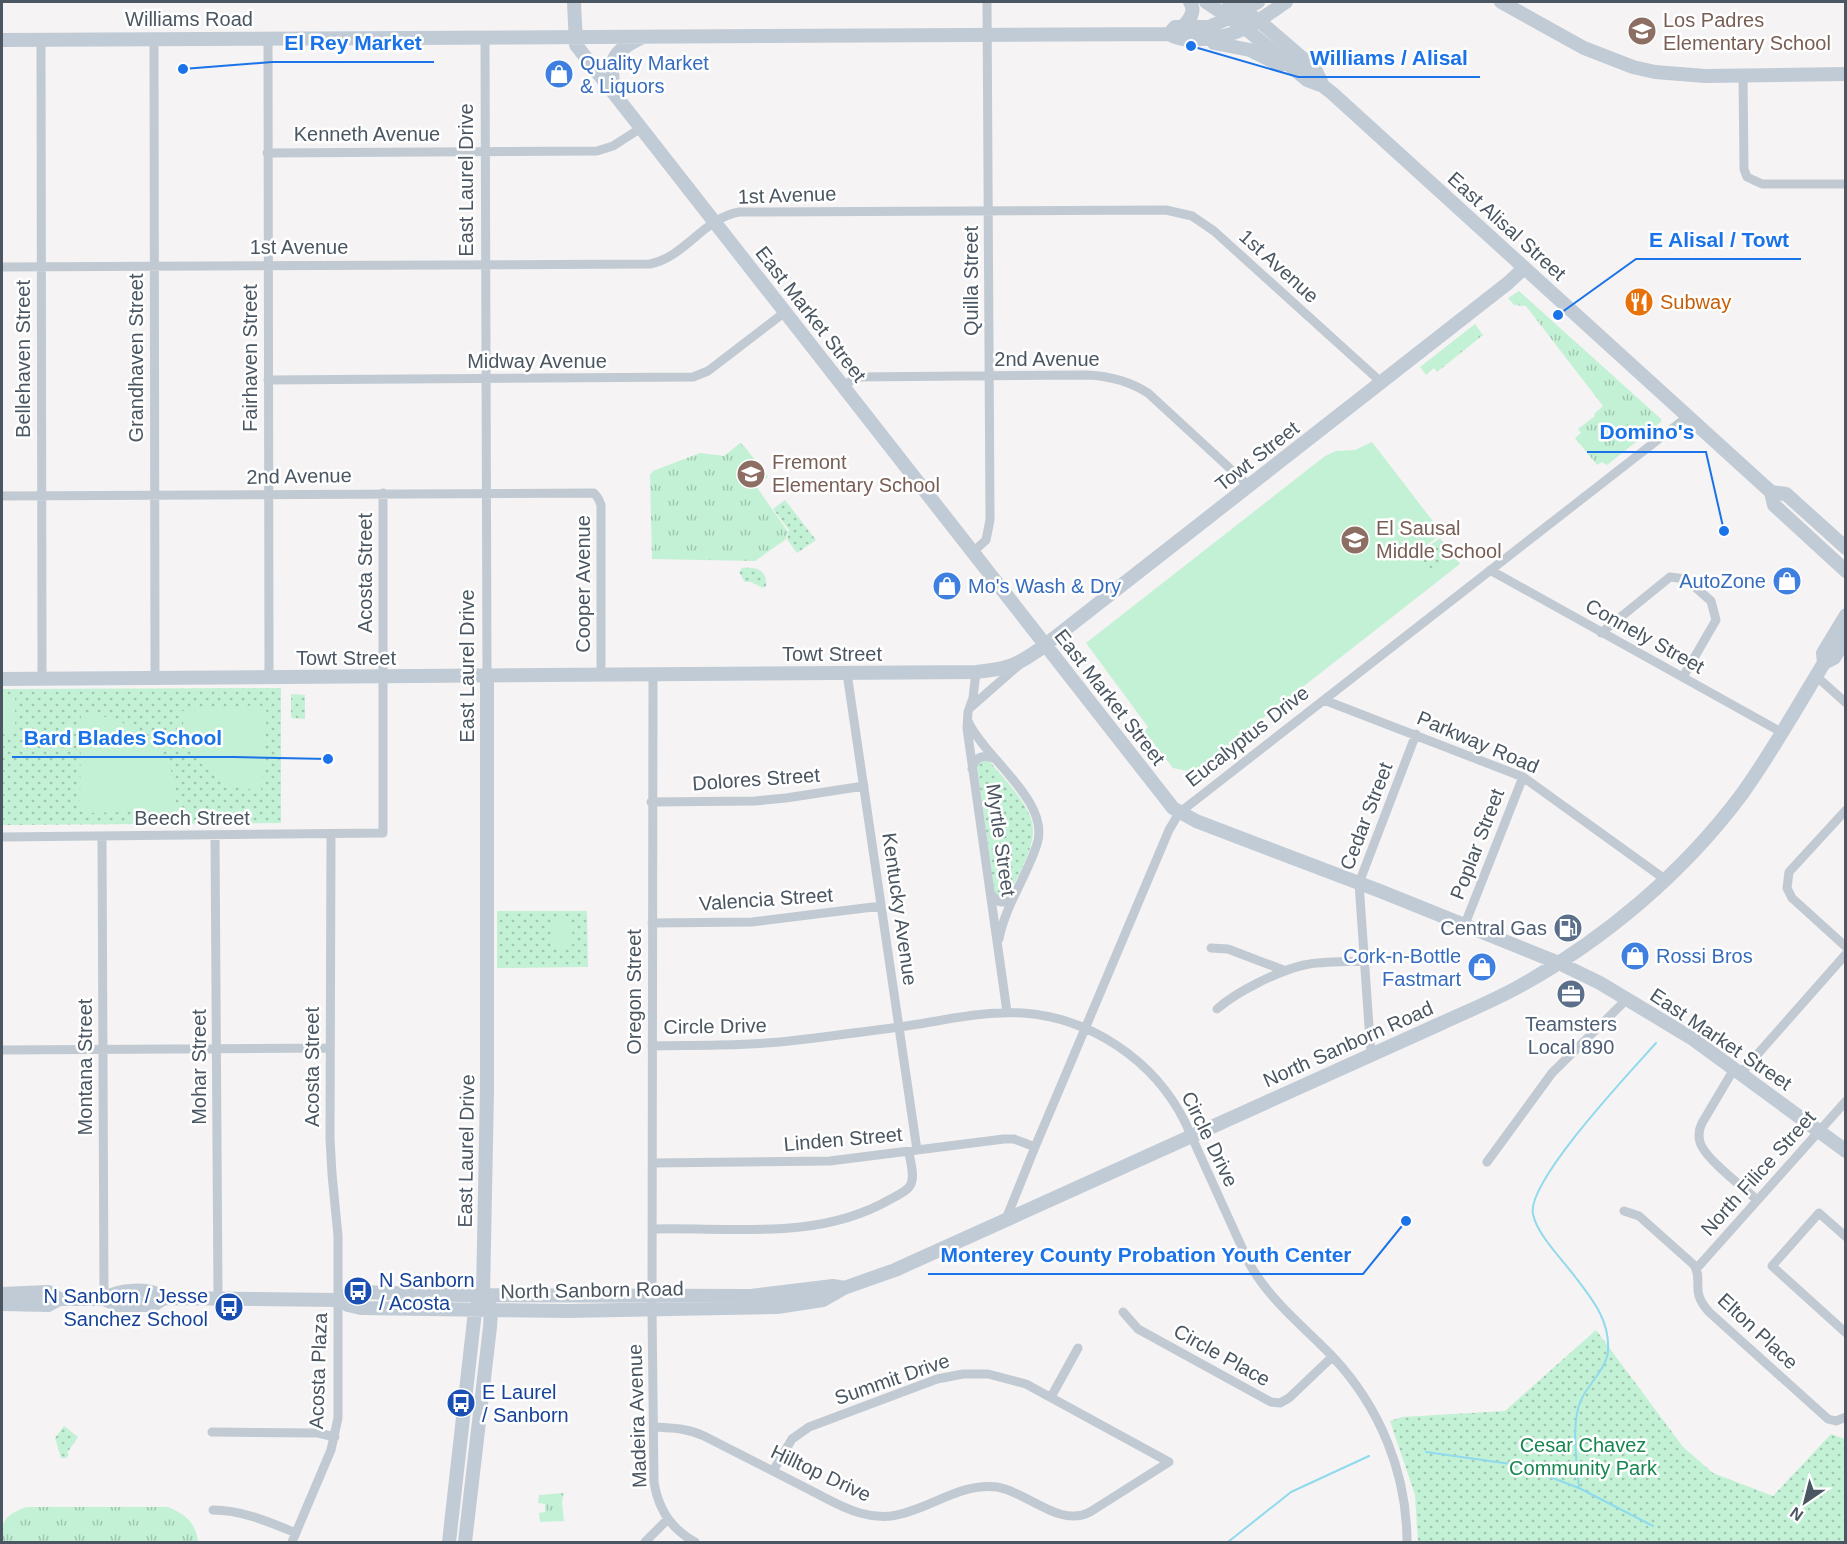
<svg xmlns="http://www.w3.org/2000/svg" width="1847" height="1544" viewBox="0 0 1847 1544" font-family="Helvetica,sans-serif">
<defs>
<pattern id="grass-tufts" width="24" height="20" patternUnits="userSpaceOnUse" patternTransform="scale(1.5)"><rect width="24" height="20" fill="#c3f1d5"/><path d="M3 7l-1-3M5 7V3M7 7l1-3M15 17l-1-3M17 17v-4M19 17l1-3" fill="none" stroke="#a0c6b0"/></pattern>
<pattern id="park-dots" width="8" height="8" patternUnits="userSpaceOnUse" patternTransform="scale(1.5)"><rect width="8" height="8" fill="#c3f1d5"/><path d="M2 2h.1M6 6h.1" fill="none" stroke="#a0c6b0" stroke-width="1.8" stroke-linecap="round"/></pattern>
</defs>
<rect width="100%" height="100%" fill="#f5f3f3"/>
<!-- grass -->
<path fill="url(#grass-tufts)" d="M1519,291L1661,419V422L1607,465L1602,462L1597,465L1575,438L1581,433L1578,429L1595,416L1594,414L1603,406L1526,306L1514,305L1508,298Z
M1475,324L1483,335L1437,372L1434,368L1426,375L1420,367Z
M740,443L744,446L768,477L756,486L788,532L785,540L755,561L652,559L650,475L653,471L700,453L724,456Z
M564,1493L562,1501L564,1521L540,1522L539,1513L545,1512V1504L538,1503L539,1495Z
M26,1507H168C185,1514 196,1523 198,1542H2C1,1519 5,1516 26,1507Z"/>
<!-- park -->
<path fill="url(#park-dots)" d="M785,500L816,540L797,553L787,539L789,530L773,509Z
M1440,538L1451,553L1430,570L1418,554Z
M742,568C755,567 768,569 766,586L763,588L751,582H745L739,572Z
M281,688V823L2,825V689Z
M291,694L305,695V719L291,718Z
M982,759L990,762C1005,780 1035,809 1033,833C1032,852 1017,877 1009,895L1005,899L995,895L977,765Z
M497,911H587L588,967L497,968Z
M1596,1330L1683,1447L1713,1473L1773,1496L1831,1434L1845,1439V1542H1418L1415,1495L1390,1421L1402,1417L1505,1411Z
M64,1426L78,1437L67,1453L69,1455L66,1458H61L55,1438Z"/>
<!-- pitch -->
<path fill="#c3f1d5" d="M1372,442L1442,533L1417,553L1430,569L1451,553L1460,564L1194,772L1173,768L1144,731L1148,727L1086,643L1325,456L1336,451L1355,450Z
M2,697H15V731H2Z
M260,705L267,712L261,790C216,790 183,756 182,711Z
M81,715C92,715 103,716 114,719C137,728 163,749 172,773C177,784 175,799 175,811L86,813L80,806Z
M570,917L574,944L555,947L551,920Z"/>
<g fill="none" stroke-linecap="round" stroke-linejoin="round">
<!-- stream -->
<path stroke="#90daee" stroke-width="2" d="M1426,1452L1518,1465L1579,1488L1653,1526
M1579,1488C1577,1463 1570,1421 1582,1398C1589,1384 1607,1367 1608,1351C1610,1321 1593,1300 1576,1278C1563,1260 1537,1235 1533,1214C1526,1182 1632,1070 1656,1043
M1228,1542L1291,1492L1369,1456"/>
<!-- street -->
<path stroke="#c1cad2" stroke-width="9" d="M485,37L487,675
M268,38L269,678
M41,39L42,680
M154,39L155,678
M1743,75L1744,169L1747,177L1762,184H1846
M267,153L597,151L613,146L641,128
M2,267L650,264C685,257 704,218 739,212L1166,210L1192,216L1214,231L1381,382
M268,380L693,377L708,371L785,312
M843,387L856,377L1088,375C1110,376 1129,381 1148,393L1249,486
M2,496L594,493L598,498L601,505V674
M972,553L986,540L990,520L987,2
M1490,570L1783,733
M1601,633L1670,577L1686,579L1711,601L1716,620L1683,677
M976,672L973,698L968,712L967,728L1007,1012
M847,673L917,1150
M653,675L652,1310L654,1482C658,1509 671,1529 695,1542
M1816,676L1846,703
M1324,700L1523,777L1666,880
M971,707L1019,665
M969,723C985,758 1051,802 1037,844C1027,876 1005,906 999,939
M972,769C975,756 984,754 995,759
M651,802L755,801L786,798L864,786
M1846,810L1789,872L1787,888L1792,898L1846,947
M102,836L104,1299
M215,836L218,1298
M2,837L383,833V493
M990,892C996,903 1005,906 1014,896
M652,923L752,922L881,906
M1465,924L1523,777
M1211,948L1228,949L1286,971
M1217,1009C1236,992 1278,971 1304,965C1323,961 1345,962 1364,961
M652,1046C704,1045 755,1046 806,1039C844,1034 881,1030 919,1024C953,1018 988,1011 1023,1013C1091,1018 1154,1060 1185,1122L1248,1261C1268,1299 1303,1326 1332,1356C1380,1407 1407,1473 1407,1542
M2,1050L330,1048
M1371,1055L1359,883L1416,734
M1734,1069L1702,1123C1699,1129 1698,1135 1700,1142C1704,1158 1744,1188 1757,1200
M1740,1074L1846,954
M1487,1162L1552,1073L1627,999
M653,1163L830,1161L1004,1139H1014L1035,1147
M1624,1211L1639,1216L1694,1265C1704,1281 1689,1290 1709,1312L1828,1419L1836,1421L1846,1417
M1006,1219L1035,1147L1169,830L1179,813L1687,417
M653,1229C732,1227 817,1241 889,1200C896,1196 908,1191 911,1184C915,1175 910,1161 909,1152
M1846,1237L1819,1213L1772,1266L1846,1333
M1697,1268L1846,1101
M1123,1312L1138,1329L1271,1402L1280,1403L1289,1398L1332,1357
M1051,1397L1078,1348
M654,1427C672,1428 687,1428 704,1436C739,1454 774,1472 810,1490C826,1498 842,1508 860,1513C870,1516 881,1517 891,1516C927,1511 960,1482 997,1487C1028,1492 1059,1528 1090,1512L1169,1462L1026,1384L988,1374H963L937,1379L809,1427L792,1439L773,1471
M212,1432L318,1433L335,1437
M213,1510C242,1510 269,1522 296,1533
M292,1542L331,1450L338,1418V1236L332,1174L330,1139L331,834
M645,1542L668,1519"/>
<!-- secondary -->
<path stroke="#c1cbd6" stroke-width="14" d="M574,2L576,45L1173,808L1196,821L1380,891L1559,963L1600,983L1693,1039L1846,1151
M1206,2L1245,28L1307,80L1323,86L1332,93L1771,492L1774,505L1846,571
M1229,2L1258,20L1315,69L1323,86
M1501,2L1584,48L1633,67L1655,72L1705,76L1846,74
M1182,27C1190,20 1196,11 1190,2
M1169,34L1175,27H1209L1231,17L1258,2
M2,40L1169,34C1178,40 1186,39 1196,39C1235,40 1256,22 1286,2
M1214,43L1250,50L1280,65
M614,91C609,59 612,52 641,38
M1771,492L1786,494L1846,548
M1824,663L1823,653L1846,615
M2,679L976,672C1008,669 1018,665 1044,646L1508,283L1524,268
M2,1294L48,1292L59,1299
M104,1299C118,1289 150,1287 164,1298L338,1300L348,1305L361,1308L567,1311L777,1307L823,1300L844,1288L895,1270L1442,1023C1468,1011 1495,1000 1520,986C1605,939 1684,872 1742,794C1772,752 1797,707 1824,663L1834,658L1846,639
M338,1300L348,1294L358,1292L461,1295L751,1296L833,1286L844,1288
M2,1304L48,1305L59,1299H104L118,1305H153L164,1298
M449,1542L475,1311L483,1294L487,1091V675
M465,1542L490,1327L491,1311L489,1303"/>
</g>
<!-- icons -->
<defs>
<g id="school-disc" transform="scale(1.5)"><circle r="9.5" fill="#8d6e63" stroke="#fff"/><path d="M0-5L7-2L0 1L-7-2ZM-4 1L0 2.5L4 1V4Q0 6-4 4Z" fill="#fff"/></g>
<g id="shop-disc" transform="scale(1.5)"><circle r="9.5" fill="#3f7fe0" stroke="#fff"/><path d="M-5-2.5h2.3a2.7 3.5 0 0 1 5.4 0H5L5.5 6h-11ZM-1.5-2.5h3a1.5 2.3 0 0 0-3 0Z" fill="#fff"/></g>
<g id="restaurant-disc" transform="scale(1.5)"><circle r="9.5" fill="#e8710a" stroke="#fff"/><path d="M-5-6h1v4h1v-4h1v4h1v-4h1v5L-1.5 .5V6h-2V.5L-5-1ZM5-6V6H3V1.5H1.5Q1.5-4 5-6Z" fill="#fff"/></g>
<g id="fuel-disc" transform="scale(1.5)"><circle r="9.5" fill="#5c6f8a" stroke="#fff"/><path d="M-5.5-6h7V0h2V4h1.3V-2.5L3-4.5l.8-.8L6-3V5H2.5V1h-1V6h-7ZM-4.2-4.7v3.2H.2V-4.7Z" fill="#fff"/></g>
<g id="office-disc" transform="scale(1.5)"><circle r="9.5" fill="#5c6f8a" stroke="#fff"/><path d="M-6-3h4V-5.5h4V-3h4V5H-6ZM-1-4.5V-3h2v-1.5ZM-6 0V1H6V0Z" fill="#fff"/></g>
<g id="bus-disc" transform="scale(1.5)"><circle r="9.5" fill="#1a4fb4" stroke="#fff"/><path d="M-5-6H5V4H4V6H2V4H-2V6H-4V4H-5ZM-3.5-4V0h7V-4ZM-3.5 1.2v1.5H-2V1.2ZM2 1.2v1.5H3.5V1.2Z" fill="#fff"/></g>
</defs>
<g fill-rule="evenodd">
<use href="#school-disc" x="1642" y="31"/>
<use href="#shop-disc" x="559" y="74"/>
<use href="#restaurant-disc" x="1639" y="302"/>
<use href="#school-disc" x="751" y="474"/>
<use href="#school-disc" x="1355" y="540"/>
<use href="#shop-disc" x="1787" y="581"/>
<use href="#shop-disc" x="947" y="586"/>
<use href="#fuel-disc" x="1568" y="928"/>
<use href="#shop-disc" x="1635" y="956"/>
<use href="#shop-disc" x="1482" y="967"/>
<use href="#office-disc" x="1571" y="994"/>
<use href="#bus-disc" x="358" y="1291"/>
<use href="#bus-disc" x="229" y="1307"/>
<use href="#bus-disc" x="461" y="1403"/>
</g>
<g text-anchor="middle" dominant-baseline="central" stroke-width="5" stroke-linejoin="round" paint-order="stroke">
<!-- street labels -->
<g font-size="20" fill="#4a5661" stroke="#fff">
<text x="189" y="19">Williams Road</text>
<text x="367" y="134">Kenneth Avenue</text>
<text transform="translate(466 180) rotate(-90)">East Laurel Drive</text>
<text transform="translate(787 195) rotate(-2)">1st Avenue</text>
<text transform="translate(1507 226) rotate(42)">East Alisal Street</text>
<text x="299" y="247">1st Avenue</text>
<text transform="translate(1279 266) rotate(42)">1st Avenue</text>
<text transform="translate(971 281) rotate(-90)">Quilla Street</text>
<text transform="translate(811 314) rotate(52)">East Market Street</text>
<text transform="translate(136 358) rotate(-90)">Grandhaven Street</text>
<text transform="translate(250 358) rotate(-90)">Fairhaven Street</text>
<text transform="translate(23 359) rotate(-90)">Bellehaven Street</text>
<text x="1047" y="359">2nd Avenue</text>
<text x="537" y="361">Midway Avenue</text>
<text transform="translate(1257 456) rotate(-38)">Towt Street</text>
<text transform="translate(299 476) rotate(-1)">2nd Avenue</text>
<text transform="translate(365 573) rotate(-90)">Acosta Street</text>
<text transform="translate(583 584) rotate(-90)">Cooper Avenue</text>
<text transform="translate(1645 636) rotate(29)">Connely Street</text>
<text x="832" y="654">Towt Street</text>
<text x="346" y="658">Towt Street</text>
<text transform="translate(467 666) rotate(-90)">East Laurel Drive</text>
<text transform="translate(1110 697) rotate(52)">East Market Street</text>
<text transform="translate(1247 736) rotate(-38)">Eucalyptus Drive</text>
<text transform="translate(1478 742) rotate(23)">Parkway Road</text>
<text transform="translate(756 779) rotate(-4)">Dolores Street</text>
<text transform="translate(1366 816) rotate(-69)">Cedar Street</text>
<text x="192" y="818">Beech Street</text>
<text transform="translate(1001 840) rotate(82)">Myrtle Street</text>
<text transform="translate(1477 844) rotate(-69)">Poplar Street</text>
<text transform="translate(766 899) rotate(-4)">Valencia Street</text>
<text transform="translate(900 909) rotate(82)">Kentucky Avenue</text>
<text transform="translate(634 992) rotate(-90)">Oregon Street</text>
<text transform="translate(715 1026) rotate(-1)">Circle Drive</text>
<text transform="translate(1721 1039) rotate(34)">East Market Street</text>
<text transform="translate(1348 1044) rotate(-24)">North Sanborn Road</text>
<text transform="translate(85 1067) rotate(-90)">Montana Street</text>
<text transform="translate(199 1067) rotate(-90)">Mohar Street</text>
<text transform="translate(312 1067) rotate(-90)">Acosta Street</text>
<text transform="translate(843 1139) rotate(-5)">Linden Street</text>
<text transform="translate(1210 1139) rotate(64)">Circle Drive</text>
<text transform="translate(466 1151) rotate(-89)">East Laurel Drive</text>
<text transform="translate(1758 1173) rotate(-48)">North Filice Street</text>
<text transform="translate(592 1290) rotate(-1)">North Sanborn Road</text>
<text transform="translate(1758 1331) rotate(43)">Elton Place</text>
<text transform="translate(1222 1355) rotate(29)">Circle Place</text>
<text transform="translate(318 1371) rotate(-88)">Acosta Plaza</text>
<text transform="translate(892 1379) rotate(-19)">Summit Drive</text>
<text transform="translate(637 1416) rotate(-92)">Madeira Avenue</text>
<text transform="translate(821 1473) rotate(25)">Hilltop Drive</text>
</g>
<!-- education labels -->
<g font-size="20" fill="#785e54" stroke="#fff" text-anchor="start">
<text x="1663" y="20">Los Padres<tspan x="1663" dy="23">Elementary School</tspan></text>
<text x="772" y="462">Fremont<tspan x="772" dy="23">Elementary School</tspan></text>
<text x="1376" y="528">El Sausal<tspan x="1376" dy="23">Middle School</tspan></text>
</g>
<!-- shop labels -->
<g font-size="20" fill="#366cbe" stroke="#fff" text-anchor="start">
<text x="580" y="63">Quality Market<tspan x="580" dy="23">&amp; Liquors</tspan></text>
<text x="1766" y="581" text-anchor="end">AutoZone</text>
<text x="968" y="586">Mo's Wash &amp; Dry</text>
<text x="1461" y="956" text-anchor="end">Cork-n-Bottle<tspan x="1461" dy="23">Fastmart</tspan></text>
<text x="1656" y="956">Rossi Bros</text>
</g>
<!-- food labels -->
<g font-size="20" fill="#c56008" stroke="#fff" text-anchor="start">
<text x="1660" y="302">Subway</text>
</g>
<!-- service labels -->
<g font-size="20" fill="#4e5e75" stroke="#fff" text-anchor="end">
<text x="1547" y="928">Central Gas</text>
<text x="1571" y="1024" text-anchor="middle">Teamsters<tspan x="1571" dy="23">Local 890</tspan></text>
</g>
<!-- transit labels -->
<g font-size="20" fill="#164399" stroke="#fff" text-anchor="start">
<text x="379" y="1280">N Sanborn<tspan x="379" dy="23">/ Acosta</tspan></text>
<text x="208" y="1296" text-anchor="end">N Sanborn / Jesse<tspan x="208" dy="23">Sanchez School</tspan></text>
<text x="482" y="1392">E Laurel<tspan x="482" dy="23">/ Sanborn</tspan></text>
</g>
<!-- park labels -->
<g font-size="20" fill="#17864f" stroke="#fff">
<text x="1583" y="1445">Cesar Chavez<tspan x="1583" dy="23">Community Park</tspan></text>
</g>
</g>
<!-- callouts -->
<path fill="none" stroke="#1a73e8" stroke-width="2" d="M183 69L272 62H434M1191 46L1298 77H1480M1558 315L1636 259H1801M1724 531L1706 452H1587M328 759L234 757H12M1406 1221L1363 1274H928"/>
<g fill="#1a73e8" stroke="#fff" stroke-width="2">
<circle cx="183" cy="69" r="6"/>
<circle cx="1191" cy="46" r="6"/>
<circle cx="1558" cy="315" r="6"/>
<circle cx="1724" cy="531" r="6"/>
<circle cx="328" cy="759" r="6"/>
<circle cx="1406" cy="1221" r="6"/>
</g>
<g font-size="21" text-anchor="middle" font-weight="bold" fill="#1a73e8" stroke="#fff" stroke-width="5" stroke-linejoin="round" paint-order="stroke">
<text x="353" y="50">El Rey Market</text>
<text x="1389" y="65">Williams / Alisal</text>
<text x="1719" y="247">E Alisal / Towt</text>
<text x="1647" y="439">Domino's</text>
<text x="123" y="745">Bard Blades School</text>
<text x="1146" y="1262">Monterey County Probation Youth Center</text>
</g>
<!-- border -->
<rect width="1847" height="1544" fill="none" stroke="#4a5661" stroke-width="6"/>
<!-- north arrow -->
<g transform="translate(1805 1502) rotate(215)" stroke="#ffffff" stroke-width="4.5" paint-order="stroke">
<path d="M0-4.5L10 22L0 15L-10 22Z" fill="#4a5661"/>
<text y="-9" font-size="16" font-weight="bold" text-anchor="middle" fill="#4a5661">N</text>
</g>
</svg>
